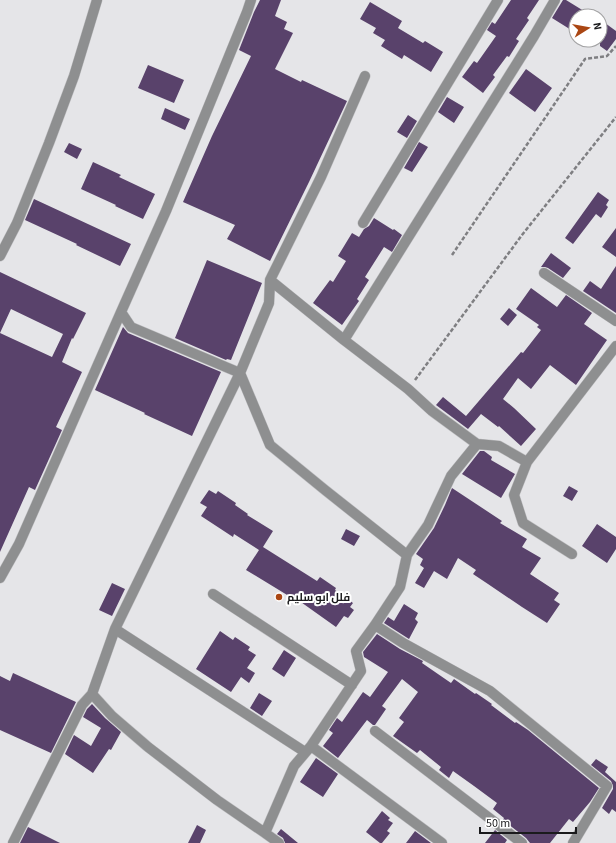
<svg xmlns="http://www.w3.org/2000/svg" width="616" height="843" viewBox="0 0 616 843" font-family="'Source Sans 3',Cairo,sans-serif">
<rect width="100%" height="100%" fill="#e5e5e8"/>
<!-- building -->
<path fill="#59426b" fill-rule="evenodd" d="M260,0H281L275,16L287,22L284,29L293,33L275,69L301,82L302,80L347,101L309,182L270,261L227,239L235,225L183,202L212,136L251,56L239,50L254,12Z
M511,0H539L527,18L529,20L516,39L519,41L509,57L507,56L493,75L495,77L483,93L462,77L474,61L477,63L496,36L487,30L492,22L495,24Z
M563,0H566L592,16H576V33L552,18Z
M370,2L402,21L398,28L423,43L425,41L443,52L431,72L404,55L402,59L381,46L385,40L373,33L376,28L360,19Z
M600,21L605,24V23L616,31V39L607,51L600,46Z
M148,65L184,80L174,103L138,88Z
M526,69L552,88L535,112L509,93Z
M447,97L464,107L454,123L438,112Z
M165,108L190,119L185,130L161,119Z
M408,115L417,121L407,138L397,132Z
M419,142L428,147L412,172L404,168Z
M69,143L82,149L77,159L64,152Z
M93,162L121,175L119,177L155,194L143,219L115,206L116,205L81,189Z
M598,192L609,200L606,205L608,207L601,218L596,214L573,244L565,238Z
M34,199L131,244L120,266L76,245L77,244L25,220Z
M374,218L393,230L394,229L402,235L392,252L384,247L365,277L369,280L357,299L359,301L342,325L313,303L330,280L333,282L346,261L338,256L352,233L359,237L364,229L369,226Z
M616,228V257L602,247Z
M551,253L571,268L563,278L548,268L545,267H541Z
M207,260L262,283L231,360L227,359L226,360L175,338Z
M616,266V313L583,291L590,281L601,289Z
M0,272L86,313L73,339L72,338L62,362L82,372L56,427L62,430L35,490L29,487L0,552ZM11,309L63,334L52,357L0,333Z
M531,288L557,307L566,295L592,313L584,324L607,340L576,385L550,365L531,389L518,378L503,399L514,408L536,429L521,446L499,426L498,427L481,414L468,429L436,405L443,397L466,416L521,352L523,353L541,330L537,327L539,325L516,309Z
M509,308L517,315L508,326L500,319Z
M123,327L128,333L221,372L192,436L144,414L145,413L95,390Z
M480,451H484L492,457L491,460L515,474L501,498L462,474Z
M569,486L578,491L572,501L563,496Z
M452,488L502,521L500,523L527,539L522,547L541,558L530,574L559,593L554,600L560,604L547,623L522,607L488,584L473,574L476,570L458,558L447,579L434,571L424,588L415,583L424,568L420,565L423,559L416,554L434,528L445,505Z
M209,490L216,494L218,491L236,503L235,505L248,514L247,515L273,531L263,547L317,581L320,577L336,588L335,590L353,603L350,607L354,610L348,618L344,616L336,627L298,600L297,601L246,570L259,550L234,534L233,537L201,516L207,507L200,503Z
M597,524L616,537V549L607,563L582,546Z
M346,529L360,536L354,546L341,539Z
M112,583L125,589L112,616L99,610Z
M404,604L418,613L415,619L418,622L409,639L384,623L388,617L394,621Z
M220,631L233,640L235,637L250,647L248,650L256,655L247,668L255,673L249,683L241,677L231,692L196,669Z
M377,634L400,649L423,661L422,663L451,683L454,679L475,694L476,693L492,704L491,705L515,723L516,722L528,730L599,788L590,802L573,822L569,819L550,843H530L526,838L503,820L504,818L493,809L497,803L474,786L453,771L449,778L439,770L441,767L420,750L417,753L393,736L404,722L399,718L418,692L402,679L382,706L386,709L375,725H373L367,720L338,758L324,747L323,746L333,733L329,730L337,718L342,722L363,692L370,697L388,672L364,657L363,652Z
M284,650L296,658L284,677L272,669Z
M13,673L76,702L51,753L0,730V676L10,681Z
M259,693L272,701L262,716L250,708Z
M92,704L105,718L121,732L111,750L109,749L93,773L65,754L74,735L91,746L101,728L83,717L87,709Z
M316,758L338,774L323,797L300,782Z
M596,759L608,767L605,772L616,782V812L612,809L609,814L602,808L613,789V786L611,781L591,765Z
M382,811L390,818L388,820L393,823L387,831L390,833L382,843H380L366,832Z
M197,825L206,830L200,843H188Z
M28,827L60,843H20Z
M281,829L298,843H285L283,838L277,834Z
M495,830L507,840L505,843H485Z
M415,831L431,843H406Z"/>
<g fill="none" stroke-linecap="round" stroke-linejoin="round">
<!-- minor casing -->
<g stroke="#c0c0c3" stroke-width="11">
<path id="minor" d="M363,223L498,0
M0,256L17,223L49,143L74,76L97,0
M544,273L616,321
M270,280L344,340L408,389L432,411L477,444L499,446L527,462
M121,312L131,327L240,373L270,445L325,490L407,555
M344,340L534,36L555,0
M572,554L523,523L514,495L527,462L616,346
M0,578L19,544L121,312L166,211L247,12L251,0
M213,594L352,685
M375,625L403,643L490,691L607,786L573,843
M115,629L305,752
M92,694L112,716L148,747L217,800L265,833L294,766L311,746L361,671L356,651L375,625L400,587L407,555L428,525L451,476L477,444
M375,731L522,843
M311,746L442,843
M265,833L279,843
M13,843L82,705L92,694L115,629L240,373L269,303L270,280L321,177L365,76"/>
</g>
<!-- path -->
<path stroke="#7f7f82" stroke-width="2.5" stroke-dasharray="4 2" stroke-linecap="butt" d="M452,255L585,59L607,56L616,46
M415,380L522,235L616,117"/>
<!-- minor -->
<use href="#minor" stroke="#8e8f90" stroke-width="10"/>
</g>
<!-- markers -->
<circle fill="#aa4613" stroke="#fff" stroke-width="1.5" cx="279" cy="597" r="4"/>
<g text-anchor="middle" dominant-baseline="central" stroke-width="4" stroke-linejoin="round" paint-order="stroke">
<!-- poi labels -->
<g font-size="11" font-weight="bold" fill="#1a1a1c" stroke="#fff" text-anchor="start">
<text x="287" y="597">فلل ابو سليم</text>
</g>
</g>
<!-- north arrow -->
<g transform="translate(588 28) rotate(79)"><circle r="19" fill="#ffffff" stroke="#a3a3a4"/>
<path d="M0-3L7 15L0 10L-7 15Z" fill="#aa4613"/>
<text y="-6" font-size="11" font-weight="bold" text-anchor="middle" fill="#1a1a1c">N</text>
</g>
<!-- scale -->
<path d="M480 827v6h96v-6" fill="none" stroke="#1a1a1c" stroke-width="2"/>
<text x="486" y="827" font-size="12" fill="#1a1a1c" stroke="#ffffff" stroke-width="3" paint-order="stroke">50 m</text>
</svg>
